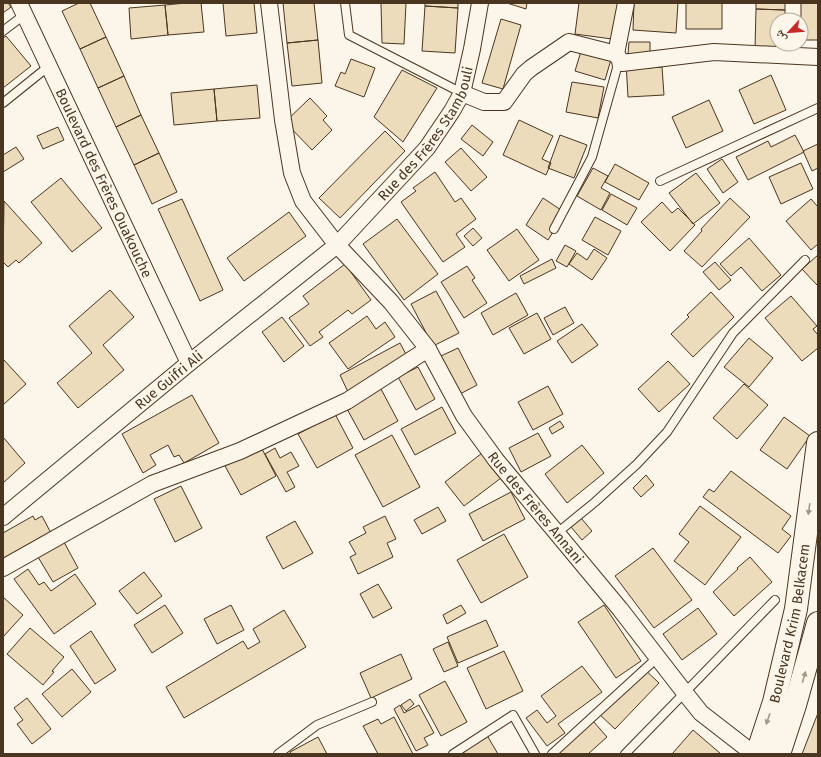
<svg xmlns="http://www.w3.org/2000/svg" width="821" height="757" viewBox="0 0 821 757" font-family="'Fira Sans','Noto Naskh Arabic',sans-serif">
<rect width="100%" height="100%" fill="#fbf6e9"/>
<!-- building -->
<path fill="#ecdcbc" stroke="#4a3520" d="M3,3H8L11,7L3,13Z
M79,3H90L106,37L80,49L62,11Z
M186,3H201L204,32L168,35L165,5Z
M223,3H254L257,33L226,36Z
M283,3H314L318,40L287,43Z
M381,3H406L404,44L382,43Z
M425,3H458V8L425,6Z
M507,3H527L526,9Z
M579,3H618L612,39L575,34Z
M634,3H678L676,33L633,30Z
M686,3H722V29H686Z
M756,3H785V10L756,9Z
M801,3H818V40H801Z
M165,5L168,35L131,39L129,8Z
M425,6L458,8L455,53L422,51Z
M756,9L785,10V20H777V44H785V49L755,48Z
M501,19L521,25L503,89L482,83Z
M6,36L31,66L3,88V38Z
M106,37L124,76L98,88L80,49Z
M318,40L322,83L292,86L287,43Z
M629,42H650V55L628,54Z
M582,48L612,56L605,80L575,71Z
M351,59L375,68L364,97L335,86L341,72L345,74Z
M626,62L648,68L662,67L664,95L628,97Z
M402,70L437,88L403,142L374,117Z
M771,75L786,110L754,124L739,90Z
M124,76L141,115L116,127L98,88Z
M572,82L604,87L598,118L566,112Z
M257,85L260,118L217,121L214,89Z
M214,89L217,121L174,125L171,93Z
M310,98L327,116L323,120L332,130L312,150L285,122Z
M709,100L723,131L686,148L672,117Z
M141,115L159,153L134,165L116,127Z
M519,120L553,136L542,159L551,163L546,175L503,155Z
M472,125L493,142L483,156L461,139Z
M58,127L64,140L43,149L37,136Z
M385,131L405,151L340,218L319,198Z
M560,135L587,145L574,178L548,168Z
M795,135L804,152L748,180L736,157L768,141L771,147Z
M818,144V168L812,171L803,151Z
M16,147L24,159L3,172V155Z
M461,148L487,177L471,191L445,162Z
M159,153L177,192L152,204L134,165Z
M722,159L738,182L723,193L707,169Z
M801,163L813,189L781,204L769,177Z
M615,164L649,183L639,200L605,182Z
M593,168L608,176L601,188L610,193L601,210L577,196Z
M435,172L455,202L461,198L476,219L456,234L465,247L443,262L401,202L416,191L413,188Z
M696,173L720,203L693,224L669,193Z
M61,178L102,228L72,252L31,202Z
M611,194L637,208L627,225L602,210Z
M543,198L561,210L555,217L560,221L548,240L526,225Z
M730,198L750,217L702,267L684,251L702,231L701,229Z
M182,199L223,290L200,301L158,209Z
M811,199L818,207V244L811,250L786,221Z
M4,201L42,243L19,263L16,260L8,267L3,262Z
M662,202L672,213L678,208L695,225L670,251L641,222Z
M289,212L306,236L244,281L227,258Z
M595,217L621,231L608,255L582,240Z
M397,219L438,274L404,300L363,244Z
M473,228L482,238L473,246L464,236Z
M517,229L539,260L509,281L487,250Z
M749,238L781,275L762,291L741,267L731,276L720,264Z
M565,245L576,251L567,267L556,261Z
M594,249L607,258L592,280L569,264L577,253L587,260Z
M818,255V283L817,285L802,269Z
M552,259L556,268L524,284L520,276Z
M715,262L731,280L719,290L703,272Z
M345,264L371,300L352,314L348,310L319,332L323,337L310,346L289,318L309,304L303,296Z
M467,266L475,278L472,280L487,303L464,318L441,282Z
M110,290L134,317L103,345L124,370L78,408L57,383L92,353L69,326Z
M436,291L459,333L433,346L411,304Z
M711,292L734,317L693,357L671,334L689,317L687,315Z
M516,293L528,315L493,335L481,313Z
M791,296L817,326L813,329L818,335V348L802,361L765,318Z
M565,307L574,323L553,335L544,318Z
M537,313L551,339L524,354L509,328Z
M367,316L376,329L385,322L395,337L348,369L329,343Z
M282,317L304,346L284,362L262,332Z
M582,324L598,345L572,363L557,341Z
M749,338L773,358L749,387L724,367Z
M400,343L409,360L348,392L340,375Z
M458,348L477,385L460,394L441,356Z
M3,359L26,384L3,405Z
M668,361L690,384L659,412L638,389Z
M418,367L435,399L416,410L398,377Z
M744,384L768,405L737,439L713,418Z
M548,386L563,414L533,430L518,402Z
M381,389L398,421L364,440L346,407Z
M192,395L219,443L184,463L179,455L174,457L168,445L150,455L156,465L143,473L122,434Z
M442,407L456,433L415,455L401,429Z
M335,414L353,448L317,468L298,434Z
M784,417L810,436L787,469L760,450Z
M560,421L564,427L552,434L549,428Z
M538,433L551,456L521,472L509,448Z
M392,435L420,487L383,507L355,455Z
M3,437L25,463L3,483Z
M582,445L604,473L567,503L545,474Z
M261,447L276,476L241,495L225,466Z
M275,448L280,458L291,452L299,466L287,472L295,487L286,492L265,454Z
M482,453L501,478L464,506L445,482Z
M731,471L791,516L782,529L791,536L778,553L703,497L709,489L714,492Z
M646,475L654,485L641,497L633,488Z
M181,486L202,528L175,542L154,499Z
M511,492L525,519L483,541L469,514Z
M700,506L741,537L705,585L674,561L689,542L679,534Z
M438,507L446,521L422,534L414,520Z
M33,516L35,520L42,516L52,535L3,563V533Z
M385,516L396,539L387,543L393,557L358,574L350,557L356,554L349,542L366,533L363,527Z
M581,518L592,531L582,540L571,527Z
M295,521L313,553L283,569L266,537Z
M504,534L528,577L481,603L457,560Z
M64,542L78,568L53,582L38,557Z
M653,548L692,600L654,628L615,576Z
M750,557L772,582L734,616L713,592L738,569L737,568Z
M28,569L39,585L44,582L51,591L75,574L96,604L54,634L14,579Z
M144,572L162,596L137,614L119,591Z
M378,584L392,608L373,618L360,594Z
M3,597L23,615L3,637Z
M165,605L183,633L152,653L134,625Z
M231,605L244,630L217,644L204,619Z
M461,605L466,613L447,624L443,615Z
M604,605L641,661L616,678L578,622Z
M698,608L717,634L682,660L663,634Z
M284,610L306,647L184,718L166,687L243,641L248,649L260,642L253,629Z
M486,620L498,646L458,663L447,637Z
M30,628L64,657L52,671L54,672L43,685L7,654Z
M91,631L116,670L95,684L70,646Z
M448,642L458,666L444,672L433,649Z
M504,651L523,691L486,709L467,668Z
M401,654L412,679L371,698L360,673Z
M582,666L602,692L558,724L565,733L547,746L526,718L537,710L547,723L556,716L541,696Z
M641,666L659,683L615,729L597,712Z
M72,669L91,692L62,717L42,694Z
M445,681L467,722L441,736L419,695Z
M27,698L51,729L32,744L17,724L23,720L14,708Z
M410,699L414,704L406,711L401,705Z
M400,705L404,713L419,705L434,733L424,738L428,745L416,751L394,709Z
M818,713V754H802Z
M394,717L413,754H378L363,726L378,719L381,724Z
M593,721L607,737L588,754H554Z
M693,730L721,754H672Z
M485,732L498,754H447Z
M318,737L327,754H291L290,752Z"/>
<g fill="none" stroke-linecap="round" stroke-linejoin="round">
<!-- lane casing -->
<g stroke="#4a3520" stroke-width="10">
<path id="lane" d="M345,3L349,35L462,93
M3,31L24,15
M3,103L49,66
M660,181L818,108
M554,229L592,157L617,68L616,58
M557,533L595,502L637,464L667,432L733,333L805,260
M278,754L317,725L372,702
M453,754L513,715L535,754
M552,754L658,657
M625,754L775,600"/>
</g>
<!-- street casing -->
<g stroke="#4a3520" stroke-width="18">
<g id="street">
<path id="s1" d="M19,3L189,363"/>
<path id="s2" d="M269,3L283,120L292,173L303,201L337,245L391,302L428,349L464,416L496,460L620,609L685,693L701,713L754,754"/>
<path d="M616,54L626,3"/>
<path d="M462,93L484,102H504L524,74L531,68L569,42L616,54L622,63L714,52L818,57"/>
<path id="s3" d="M3,517L189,363L337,245L427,148L452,111L462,93L472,49L480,3"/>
<path d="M3,568L152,484L240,451L347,401L428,349"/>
</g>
</g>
<!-- primary casing -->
<g stroke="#4a3520" stroke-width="24">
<g id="primary">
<path id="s4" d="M757,754L774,702L796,609L818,443"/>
<path d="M779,754L795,705L818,623"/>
</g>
</g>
<!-- lane -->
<use href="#lane" stroke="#fbf6e9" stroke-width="8"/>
<!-- street -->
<use href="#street" stroke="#fbf6e9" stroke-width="16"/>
<!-- primary -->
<use href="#primary" stroke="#fbf6e9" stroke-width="22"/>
</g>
<!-- one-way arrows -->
<defs><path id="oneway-solid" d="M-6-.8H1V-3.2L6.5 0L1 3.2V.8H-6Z"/></defs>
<g fill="#a29684">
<use href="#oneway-solid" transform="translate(809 509) rotate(98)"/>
<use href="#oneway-solid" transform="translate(804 677) rotate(-74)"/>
<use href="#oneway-solid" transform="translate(768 719) rotate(109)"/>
</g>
<g text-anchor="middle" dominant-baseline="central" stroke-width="3" stroke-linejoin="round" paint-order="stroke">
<!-- street labels -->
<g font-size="14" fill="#4a3520" stroke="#fbf6e9">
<text stroke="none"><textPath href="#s3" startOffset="575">Rue des Frères Stambouli</textPath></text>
<text stroke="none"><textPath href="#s1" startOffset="199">Boulevard des Frères Ouakouche</textPath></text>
<text stroke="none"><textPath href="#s3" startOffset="215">Rue Guifri Ali</textPath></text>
<text stroke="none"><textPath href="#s2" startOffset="588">Rue des Frères Annani</textPath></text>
<text stroke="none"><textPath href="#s4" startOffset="135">Boulevard Krim Belkacem</textPath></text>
</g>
</g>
<!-- border -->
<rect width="821" height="757" fill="none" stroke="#4a3520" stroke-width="8"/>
<!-- north arrow -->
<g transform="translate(789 32) rotate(244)"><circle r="19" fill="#fbf6e9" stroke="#b4a999"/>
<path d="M0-3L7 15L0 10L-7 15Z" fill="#c62828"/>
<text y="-6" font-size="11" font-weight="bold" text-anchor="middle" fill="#4a3520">ش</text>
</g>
</svg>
